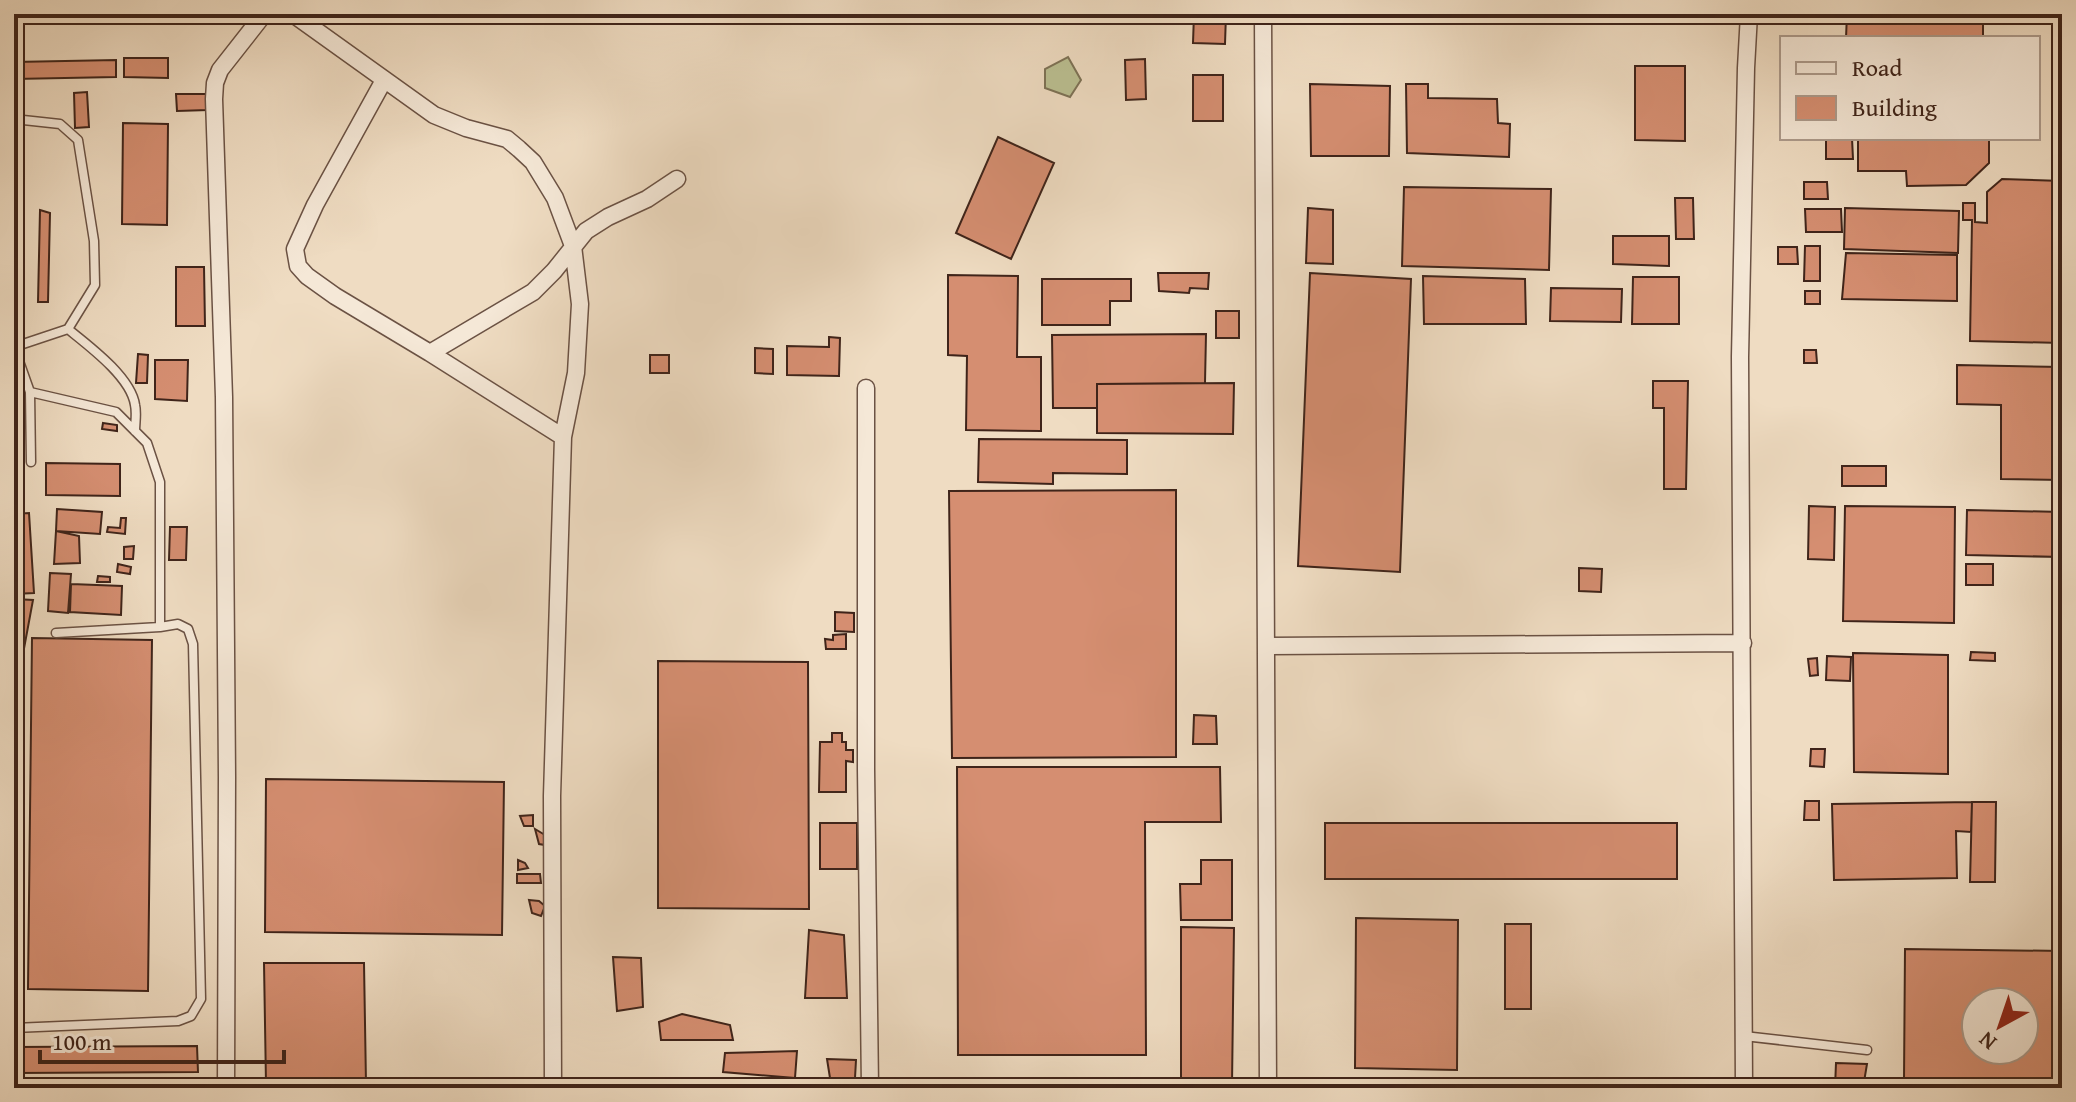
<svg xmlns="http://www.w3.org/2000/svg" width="2076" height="1102" viewBox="0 0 2076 1102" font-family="'Gentium Book Plus',serif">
<rect width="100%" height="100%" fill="#efdcc2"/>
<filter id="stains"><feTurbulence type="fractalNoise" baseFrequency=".0025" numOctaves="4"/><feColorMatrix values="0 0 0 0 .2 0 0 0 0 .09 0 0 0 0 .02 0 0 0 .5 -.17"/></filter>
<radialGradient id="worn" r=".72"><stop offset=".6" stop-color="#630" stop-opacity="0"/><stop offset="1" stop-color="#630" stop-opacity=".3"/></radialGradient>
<!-- green -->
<path fill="#bbc092" stroke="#7d7256" stroke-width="2" d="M1068,57L1081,80L1070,97L1045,88V69Z"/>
<!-- building -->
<path fill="#d58e71" stroke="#3f241a" stroke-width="2" fill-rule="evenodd" d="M1194,14H1226L1225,44L1193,43Z
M1847,14H1983V38H1846Z
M124,58H168V78L124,77Z
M1145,59L1146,99L1126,100L1125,60Z
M116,60V77L14,79V62Z
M1635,66H1685V141L1635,140Z
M1193,75H1223V121H1193Z
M1310,84L1390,86L1389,156H1311Z
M1406,84H1428V98L1497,99L1498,123L1510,124L1509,157L1407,153Z
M87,92L89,127L75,128L74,93Z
M176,94H207L208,110L177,111Z
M123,123L168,124L167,225L122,224Z
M998,137L1054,163L1011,259L956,233Z
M1826,138H1852L1853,159H1826Z
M1858,138H1989V163L1966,185L1907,186L1906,171H1858Z
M2002,179L2062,181V343L1970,341L1972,220H1963V203H1975V222L1987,223V192Z
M1804,182H1827L1828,199H1804Z
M1404,187L1551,189L1549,270L1402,266Z
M1675,198H1693L1694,239H1676Z
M1308,208L1333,210V264L1306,263Z
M1845,208L1959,211L1958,253L1844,249Z
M1805,209H1841L1842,232H1806Z
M40,210L50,213L48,302H38Z
M1613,236H1669V266L1613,264Z
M1805,246H1820V281H1804Z
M1778,247H1797L1798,264H1778Z
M1846,253L1957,255V301L1842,299Z
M176,267H204L205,326H176Z
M1158,273H1209L1208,289L1190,288L1189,293L1159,291Z
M1310,273L1411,279L1400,572L1298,566Z
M948,275L1018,276L1017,357H1041V431L966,430L967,356L948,355Z
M1423,276L1525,279L1526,324H1424Z
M1633,277H1679V324H1632Z
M1042,279H1131V301H1110V325H1042Z
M1551,288L1622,289L1621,322L1550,321Z
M1805,291H1820V304H1805Z
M1216,311H1239V338H1216Z
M1206,334L1205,383L1097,384V408H1053L1052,335Z
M829,337L840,338L839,376L787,375V346L829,347Z
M755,348L773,349V374L755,373Z
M1804,350H1816L1817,363H1804Z
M138,354L148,355L147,383H136Z
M650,355H669V373H650Z
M155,360H188L187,401L155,399Z
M1957,365L2062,367V480L2001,479V405L1957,404Z
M1653,381H1688L1686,489H1664V408H1653Z
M1234,383L1233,434L1097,433V384Z
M103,423L117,425V431L102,429Z
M979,439L1127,440V474L1053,473V484L978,482Z
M46,463L120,464V496L46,495Z
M1842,466H1886V486H1842Z
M1176,490V757L952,758L949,491Z
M1809,506L1835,507L1834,560L1808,559Z
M1845,506L1955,507L1954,623L1843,621Z
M57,509L102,512L100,534L56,531Z
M1967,510L2062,512V557L1966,555Z
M29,513L34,593L14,594V514Z
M121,518H126L125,534L107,532L108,527L120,528Z
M170,527H187L186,560H169Z
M56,531L79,536L80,563L54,564Z
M134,546L133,559H124V547Z
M118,564L131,567L130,574L117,572Z
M1966,564H1993V585H1966Z
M1579,568L1602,569L1601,592L1579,591Z
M50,573L71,574L68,613L48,611Z
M98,576L110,577V582H97Z
M71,584L122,586L121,615L70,612Z
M14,599L33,600L23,654L14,653Z
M835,612L854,613V632L835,631Z
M846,634V649H826L825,639L833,640V635Z
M32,638L152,640L148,991L28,989Z
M1971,652L1995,653V661L1970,660Z
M1853,653L1948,655V774L1854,772Z
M1827,656L1851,657L1850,681L1826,680Z
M1817,658L1818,675L1810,676L1808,659Z
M658,661L808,662L809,909L658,908Z
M1194,715L1216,716L1217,744H1193Z
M832,733H842V742H846V750H853V762L846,761V792H819L820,742H832Z
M1811,749H1825L1824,767L1810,766Z
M957,767H1220L1221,822H1145L1146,1055H958Z
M266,779L504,782L502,935L265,932Z
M1805,801H1819V820H1804Z
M1972,802L1971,832L1956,831L1957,878L1834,880L1832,804Z
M1972,802H1996L1995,882H1970Z
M533,815V826H524L520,816Z
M820,823H857V869H820Z
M1325,823H1677V879H1325Z
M535,829L545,835V845L539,844Z
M518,860L525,863L528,868L518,870Z
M1201,860H1232V920H1181L1180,884H1201Z
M517,874H540L541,883H517Z
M529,900L539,901L545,906L541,916L532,913Z
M1356,918L1458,920L1457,1070L1355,1068Z
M1505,924H1531V1009H1505Z
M1181,927L1234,928L1232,1085H1181Z
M809,930L844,935L847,998H805Z
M1905,949L2062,951V1083L1904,1080ZM1976,1002H2024V1050H1976Z
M613,957L641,958L643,1007L617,1011Z
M264,963H364L366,1084H266Z
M682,1014L730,1025L733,1040H661L659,1022Z
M197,1046L198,1072L14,1073V1047Z
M797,1051L795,1078L723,1072L725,1053Z
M827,1059L856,1060L855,1078H830Z
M1836,1063L1867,1064L1863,1088H1835Z"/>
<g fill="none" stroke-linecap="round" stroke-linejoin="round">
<!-- service casing -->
<g stroke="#6b5244" stroke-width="11">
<path id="service" d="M14,119L60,124L78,140L94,241L95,285L68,329L14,347
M68,329C89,346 131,377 135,405C137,413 135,423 135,431
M14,347L30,392L31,462
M30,392L116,412L147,443L160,482V627
M14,1028L178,1021L191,1016L201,999L193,644L188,629L178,624L160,627L56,633
M1744,1036L1867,1050"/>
</g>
<!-- minor casing -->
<g stroke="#6b5244" stroke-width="19">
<path id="minor" d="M293,14L434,115L466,128L507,139L519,149L533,162L555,198L573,246L580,304L576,373L563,437L552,796L553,1088
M1263,14L1268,1088
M384,80L315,205L295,249L298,266L307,276L335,296L430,353L563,437
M430,353L533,292L554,271L586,231L608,217L647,199L677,179
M866,388V769L870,1088
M1266,646L1743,643
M226,1088L227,777L224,397L214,99L215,83L220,70L264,14
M1744,1088L1740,357L1746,68L1749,14"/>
</g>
<!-- service -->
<use href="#service" stroke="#f5e8d7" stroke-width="8"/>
<!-- minor -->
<use href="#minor" stroke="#f5e8d7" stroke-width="16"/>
</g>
<!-- margin -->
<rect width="2076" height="1102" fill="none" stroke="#efdcc2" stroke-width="48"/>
<rect x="16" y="16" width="2044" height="1070" fill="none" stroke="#3f241a" stroke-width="4"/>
<rect x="24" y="24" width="2028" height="1054" fill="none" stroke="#3f241a" stroke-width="2"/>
<!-- legend -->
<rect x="1780" y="36" width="260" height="104" fill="#f5e8d7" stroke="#ac9a8b" stroke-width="2"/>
<rect x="1796" y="62" width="40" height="12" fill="#f5e8d7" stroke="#ac9a8b" stroke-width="2"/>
<text x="1852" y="76" font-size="24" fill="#3f241a">Road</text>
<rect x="1796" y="96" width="40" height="24" fill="#d58e71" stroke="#ac9a8b" stroke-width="2"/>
<text x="1852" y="116" font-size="24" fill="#3f241a">Building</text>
<!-- north arrow -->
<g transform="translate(2000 1026) rotate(220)"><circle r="38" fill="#f5e8d7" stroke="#ac9a8b" stroke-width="2"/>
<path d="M0-6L14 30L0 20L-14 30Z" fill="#8f2418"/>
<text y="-12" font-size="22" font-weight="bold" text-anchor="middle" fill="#3f241a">N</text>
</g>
<!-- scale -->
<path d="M40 1050v12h244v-12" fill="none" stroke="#3f241a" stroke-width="4"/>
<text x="52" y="1050" font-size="24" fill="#3f241a" stroke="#f5e8d7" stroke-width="6" paint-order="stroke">100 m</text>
<rect width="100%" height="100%" filter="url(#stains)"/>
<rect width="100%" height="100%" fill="url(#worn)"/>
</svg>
